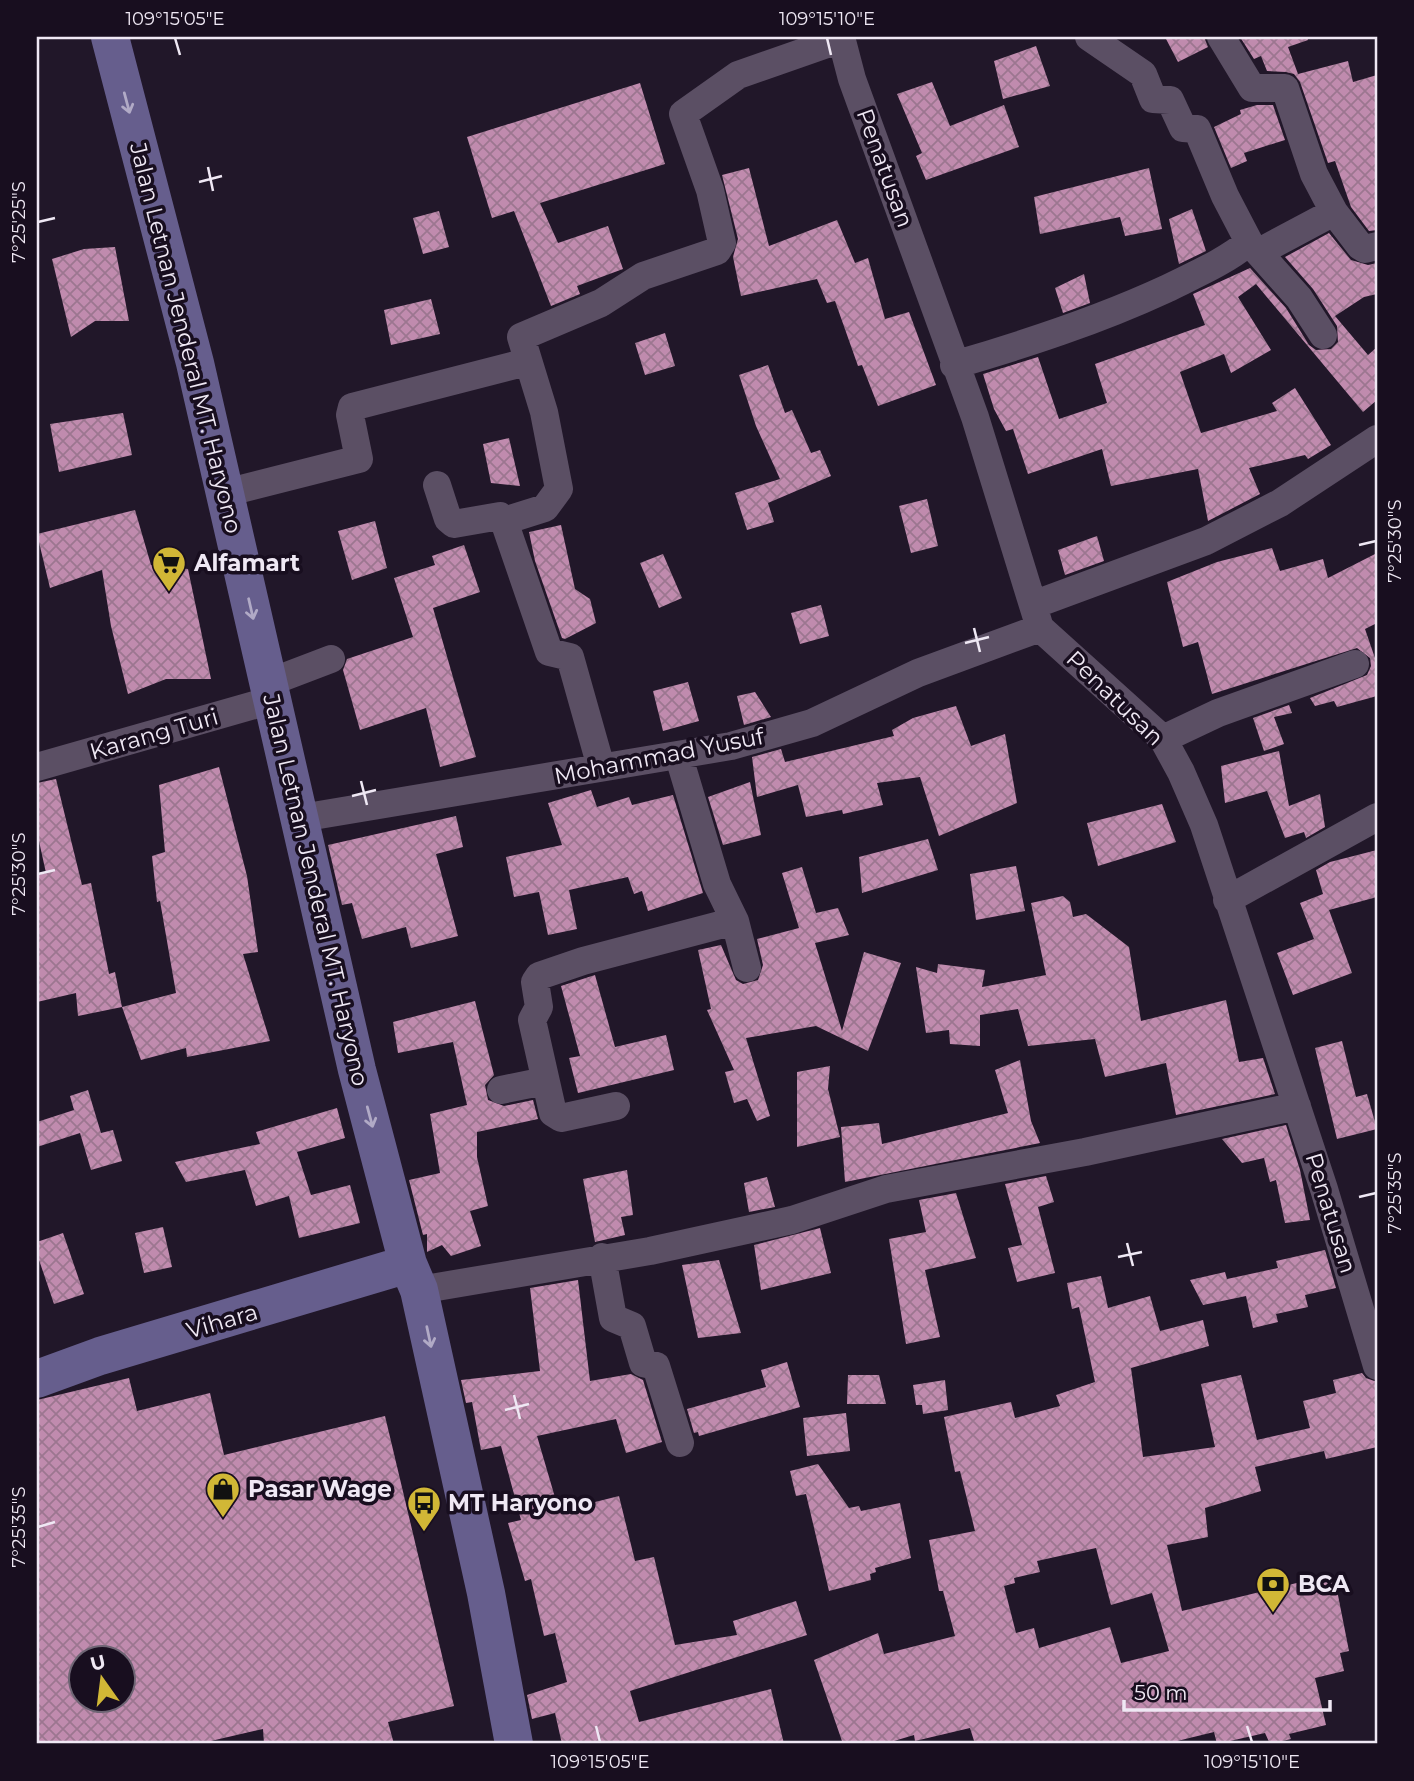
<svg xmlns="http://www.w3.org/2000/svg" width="1414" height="1781" viewBox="0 0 1414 1781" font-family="Montserrat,sans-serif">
<defs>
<pattern id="building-cross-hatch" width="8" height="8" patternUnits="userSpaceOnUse" patternTransform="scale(1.75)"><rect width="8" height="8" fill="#c08bae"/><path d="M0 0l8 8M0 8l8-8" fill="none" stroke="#9c7690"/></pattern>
</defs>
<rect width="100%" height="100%" fill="#211729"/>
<!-- building -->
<path fill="url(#building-cross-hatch)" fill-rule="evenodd" d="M1165,37H1204L1208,47L1178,62Z
M1240,37H1307L1308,40L1288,47L1298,74L1348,61L1353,82L1377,75V230L1369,231L1351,207L1335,161L1328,163L1300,82L1294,74L1286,72L1267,71L1261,56L1254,59Z
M1036,46L1050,86L1003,99L994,61Z
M932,82L950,126L1004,105L1019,147L926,180L916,156L922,153L897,94Z
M640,83L665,164L540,203L558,243L608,226L623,269L577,286L580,294L551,306L514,211L492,218L467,137Z
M1257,105H1273L1285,140L1244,153L1247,161L1231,168L1214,127L1241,114L1240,110Z
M749,168L769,246L837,220L855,263L868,258L885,319L909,312L936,385L878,406L862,365L858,366L835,301L827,303L817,279L741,296L733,257L738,239L722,175Z
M1149,168L1162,229L1125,236L1120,217L1040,234L1034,197Z
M1192,209L1206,251L1179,264L1169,219Z
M439,211L449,247L423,254L413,218Z
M1329,233L1351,260L1368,265L1377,263V294L1364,297L1335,316L1368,355L1377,347V400L1363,412L1256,284L1238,297L1271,350L1231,373L1224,354L1180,372L1201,433L1277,411L1272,403L1295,388L1331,445L1308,459L1305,455L1249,468L1260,494L1208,521L1198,469L1111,486L1102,449L1028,474L1013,429L1006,431L994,409L983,374L1038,357L1059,419L1107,403L1095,364L1205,325L1193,294L1250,268L1286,308L1309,345L1316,350L1331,349L1338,342L1337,326L1313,289L1285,257Z
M115,247L129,321H95L71,337L52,259L84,249Z
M1084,274L1090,303L1063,313L1055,288Z
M431,299L440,334L391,345L384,310Z
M665,333L675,366L645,375L635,343Z
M768,365L785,413L792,410L811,453L820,450L831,476L768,503L774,522L747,530L735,493L780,479L756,426L739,375Z
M123,413L132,455L59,472L50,424Z
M509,438L520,486L491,483L483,444Z
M927,499L938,546L911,553L899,506Z
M135,510L151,565L188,569L211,679H166L128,694L111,626L102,570L50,588L37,534Z
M375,521L387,568L352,580L338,531Z
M561,525L575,589L590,599L596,623L565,639L562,638L535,561L529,532Z
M1097,536L1104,561L1065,575L1058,550Z
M464,545L480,592L433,608L476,757L440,767L426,708L360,730L343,670L347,659L413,637L394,578L435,565L432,556Z
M1272,548L1280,571L1323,559L1328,578L1377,553V623L1365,629L1377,664V696L1337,707L1334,701L1315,706L1310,698L1367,675L1371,666L1370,658L1357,648L1212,694L1198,642L1183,647L1167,582L1217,562Z
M663,554L682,598L659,608L640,563Z
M821,605L829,636L800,644L791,613Z
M688,682L699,721L663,731L653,691Z
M755,692L771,717L744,725L737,696Z
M1289,705L1292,713L1274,717L1284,744L1264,751L1253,718Z
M956,706L971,746L1005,734L1017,803L939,836L920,777L877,783L883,805L843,814L842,810L806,817L798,785L757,797L752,757L781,749L785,762L894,736L892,730L913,718Z
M1279,751L1289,806L1320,794L1325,827L1306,838L1304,832L1285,838L1267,791L1225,803L1221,766Z
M219,767L247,876L258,952L243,954L270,1041L187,1057L186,1048L141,1060L122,1007L176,993L160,901L157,902L152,856L165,852L159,785Z
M56,779L82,885L91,883L109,974L115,972L122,1007L78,1016L76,993L37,1002V875L46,873L37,832V783Z
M750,782L761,835L723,845L708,797Z
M591,790L597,807L629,797L632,805L673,795L703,893L648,911L642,891L634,894L628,877L569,890L577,929L548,935L539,892L514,897L506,857L562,845L548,803Z
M1162,804L1176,842L1098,866L1087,823Z
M456,816L463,847L436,854L458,936L411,948L406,927L362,939L352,903L342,905L328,845Z
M928,839L938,870L862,893L859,857Z
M1377,850V897L1329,910L1352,973L1293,995L1277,953L1314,939L1300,903L1323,894L1316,870L1330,862Z
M1016,866L1025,911L976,920L970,874Z
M802,867L816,913L838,908L849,935L815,943L842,1031L864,952L901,963L868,1051L816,1026L746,1038L770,1116L757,1121L747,1099L734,1103L725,1072L734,1070L707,1010L711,1009L698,950L721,945L736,980L743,984L758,980L763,965L757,939L799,928L782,873Z
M1063,896L1070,902L1073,917L1086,914L1129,947L1141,1021L1226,1000L1239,1062L1263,1058L1275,1094L1176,1115L1166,1063L1105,1077L1095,1039L1028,1046L1018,1009L980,1015V1046L950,1044L949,1030L926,1033L916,967L937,973L938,964L985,970L982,987L1046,975L1031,903Z
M595,975L615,1047L666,1035L674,1070L578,1093L569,1058L580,1056L561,986Z
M475,1001L494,1075L485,1085L488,1100L504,1106L533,1100L538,1119L477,1132V1157L488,1206L470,1211L481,1246L451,1256L442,1245L427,1252V1234L423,1235L409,1180L440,1173L430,1114L467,1105L453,1042L398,1053L393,1022Z
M1342,1041L1356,1097L1367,1094L1377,1129L1337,1139L1315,1048Z
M1020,1060L1031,1121L1040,1143L845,1182L841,1127L879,1123L882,1144L1008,1113L995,1070Z
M830,1066L828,1089L840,1137L797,1147V1072Z
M88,1090L101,1133L113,1130L122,1161L91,1170L80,1133L37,1147V1122L74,1110L70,1096Z
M337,1108L345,1138L297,1152L311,1195L350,1185L360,1223L299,1238L289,1196L256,1206L245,1170L186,1182L175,1162L260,1144L256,1132Z
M1286,1125L1300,1170L1310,1220L1285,1223L1276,1180L1270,1182L1264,1158L1242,1163L1222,1139Z
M627,1170L633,1215L621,1217L625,1235L595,1242L583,1179Z
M1046,1176L1054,1202L1038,1207L1055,1273L1017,1282L1008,1248L1022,1245L1005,1184Z
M767,1177L775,1207L749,1212L744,1183Z
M956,1193L976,1258L925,1270L940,1337L906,1344L889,1239L926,1232L919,1200Z
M163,1227L172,1267L144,1273L135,1233Z
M820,1228L831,1273L761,1290L754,1245Z
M63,1233L84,1294L54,1304L37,1254V1242Z
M1325,1250L1336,1288L1305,1295L1308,1307L1276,1314L1278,1322L1253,1328L1246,1296L1203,1305L1190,1280L1225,1272L1227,1279L1278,1268L1276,1261Z
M719,1260L741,1333L698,1338L682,1265Z
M1101,1276L1108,1308L1150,1296L1160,1331L1203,1320L1209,1346L1131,1368L1143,1457L1215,1447L1201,1384L1241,1375L1257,1440L1310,1428L1303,1401L1336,1393L1333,1380L1362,1373L1366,1378L1377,1382V1447L1326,1459L1324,1451L1255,1467L1261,1491L1205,1508L1208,1537L1167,1545L1182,1611L1313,1579L1315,1585L1335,1580L1349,1651L1340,1653L1344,1671L1315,1678L1326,1725L1289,1734L1291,1739L1270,1744L1265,1733L1217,1744L1214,1732L1165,1744H975L970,1728L915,1741L914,1735L884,1744H843L814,1660L878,1633L884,1654L955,1636L943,1591H939L929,1540L975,1531L960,1471L955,1472L944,1417L1011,1402L1015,1418L1060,1406L1056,1395L1095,1382L1079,1307L1072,1309L1067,1283ZM1096,1548L1111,1605L1152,1593L1169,1651L1121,1663L1110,1627L1039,1648L1034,1628L1016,1633L1004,1586L1015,1583L1014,1578L1040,1572L1037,1561Z
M578,1280L590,1381L631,1374L643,1380L662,1442L626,1453L616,1419L537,1436L559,1511L619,1496L635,1561L654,1557L675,1645L737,1635L733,1621L796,1601L807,1635L630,1691L639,1722L771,1689L784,1744H562L555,1713L532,1719L527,1695L567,1682L555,1633L544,1636L531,1579L525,1581L508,1523L521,1520L501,1446L481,1450L472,1402L466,1403L461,1380L540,1371L530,1288Z
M787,1362L800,1407L699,1436L698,1432L694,1433L687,1409L766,1387L761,1370Z
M848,1375H879L886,1404H847Z
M129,1378L137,1411L210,1393L224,1455L385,1416L454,1706L388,1722L394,1744H264L263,1729L198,1744H37V1400ZM80,1658H122V1700H80Z
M945,1380L948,1410L923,1414L922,1405H916L913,1385Z
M846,1413L850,1451L807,1456L803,1418Z
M818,1464L849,1508L859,1506L861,1511L900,1503L911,1558L875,1568L876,1572L870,1574L871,1580L829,1591L806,1494L796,1496L790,1471Z"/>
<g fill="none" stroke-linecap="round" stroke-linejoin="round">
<!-- street -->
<path stroke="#5b4f64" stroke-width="28" d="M841,37L852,79L975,417L1040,628L1163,739L1181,772L1204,825L1324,1189L1377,1366
M1089,37L1143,74L1153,99L1170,100L1183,128L1197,129L1225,196L1249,242
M1221,37L1252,88H1285L1314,174L1334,212
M1259,252L1334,212L1360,246L1365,249L1377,246
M954,365C1026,344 1097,321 1166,289C1194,275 1225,262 1249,242L1299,298L1323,335
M437,485L448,519L454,524L500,516L504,521L549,652L570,657L601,767
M225,493L359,459L350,415L352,407L527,362
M504,521L545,508L559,489L544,412L521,337L601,303L643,276L717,251L722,243L710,190L683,114L738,75L841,39
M1033,605L1206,541L1280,503L1377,439
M268,683L331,659
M1163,739L1218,713L1355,664
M37,767L272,700
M301,818L731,746L812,723L918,673L1040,628
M1227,900L1377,817
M735,921L747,968
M501,1090L545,1081
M616,1106L561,1118L553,1113L532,1020L539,1007L535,982L539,976L583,961L735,921L717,884L679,757
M602,1257L613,1318L632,1326L643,1363L656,1366L680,1443
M419,1290L650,1251L792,1220L886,1189L1085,1152L1297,1106"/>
<!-- secondary -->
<path stroke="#665e8d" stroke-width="38" d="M110,37L195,363L357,1070L408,1264L419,1290L486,1593L514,1744
M37,1379L100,1356L408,1264"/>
</g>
<!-- one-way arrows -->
<defs><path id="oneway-shaft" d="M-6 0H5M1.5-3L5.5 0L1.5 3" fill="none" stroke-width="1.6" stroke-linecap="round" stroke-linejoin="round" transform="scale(1.75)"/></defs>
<g stroke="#b1aac6">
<use href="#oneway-shaft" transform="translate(127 103) rotate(75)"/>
<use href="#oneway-shaft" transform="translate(251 609) rotate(77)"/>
<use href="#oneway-shaft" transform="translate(370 1117) rotate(75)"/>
<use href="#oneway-shaft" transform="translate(429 1337) rotate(78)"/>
</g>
<!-- ticks -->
<path fill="none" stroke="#efe8f4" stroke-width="2.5" d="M175,38L180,55M827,38L831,55M208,167L213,191M199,182L222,176M38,222L55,218M1359,545L1376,541M974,628L980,652M965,643L989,637M361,781L367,805M352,796L376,790M38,874L55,870M1359,1197L1376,1193M1127,1243L1133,1266M1118,1257L1142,1252M514,1395L520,1419M505,1410L529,1404M38,1527L55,1522M596,1726L600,1742M1247,1726L1252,1742"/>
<!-- icons -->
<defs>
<g id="supermarket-pin" transform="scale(1.75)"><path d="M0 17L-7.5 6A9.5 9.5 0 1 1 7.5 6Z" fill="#d1b736" stroke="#180e1f"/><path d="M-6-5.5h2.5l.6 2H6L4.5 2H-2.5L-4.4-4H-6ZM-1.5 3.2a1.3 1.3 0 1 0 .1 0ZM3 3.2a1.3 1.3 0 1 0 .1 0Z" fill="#111"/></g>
<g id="shop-pin" transform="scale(1.75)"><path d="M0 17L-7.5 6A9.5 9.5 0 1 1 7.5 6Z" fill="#d1b736" stroke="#180e1f"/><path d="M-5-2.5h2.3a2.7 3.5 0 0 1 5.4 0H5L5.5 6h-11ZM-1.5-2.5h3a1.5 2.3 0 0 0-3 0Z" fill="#111"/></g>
<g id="bus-pin" transform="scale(1.75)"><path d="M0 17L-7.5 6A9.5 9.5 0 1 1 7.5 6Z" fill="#d1b736" stroke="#180e1f"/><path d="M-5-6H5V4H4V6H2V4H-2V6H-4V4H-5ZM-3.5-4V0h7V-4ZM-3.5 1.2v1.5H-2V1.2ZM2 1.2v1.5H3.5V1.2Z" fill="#111"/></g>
<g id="bank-pin" transform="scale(1.75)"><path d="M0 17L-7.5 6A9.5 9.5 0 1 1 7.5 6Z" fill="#d1b736" stroke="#180e1f"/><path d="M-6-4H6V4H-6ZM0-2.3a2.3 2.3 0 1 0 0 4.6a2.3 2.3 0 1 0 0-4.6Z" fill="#111"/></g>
</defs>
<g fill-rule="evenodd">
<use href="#supermarket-pin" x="169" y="563"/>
<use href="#shop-pin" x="223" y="1489"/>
<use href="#bus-pin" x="424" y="1503"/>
<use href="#bank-pin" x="1273" y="1584"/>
</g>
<g text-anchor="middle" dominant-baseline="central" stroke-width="7" stroke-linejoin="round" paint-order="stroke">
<!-- street labels -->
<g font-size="23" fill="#efe8f4" stroke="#180e1f">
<text transform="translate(885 168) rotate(70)">Penatusan</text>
<text transform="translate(186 338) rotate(76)">Jalan Letnan Jenderal MT. Haryono</text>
<text transform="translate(1115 698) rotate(44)">Penatusan</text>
<text transform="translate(154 734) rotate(-16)">Karang Turi</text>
<text transform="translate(659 756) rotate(-11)">Mohammad Yusuf</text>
<text transform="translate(316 890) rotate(77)">Jalan Letnan Jenderal MT. Haryono</text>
<text transform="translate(1331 1213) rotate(73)">Penatusan</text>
<text transform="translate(222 1321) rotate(-16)">Vihara</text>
</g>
<!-- poi labels -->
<g font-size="23" font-weight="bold" fill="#efe8f4" stroke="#180e1f" text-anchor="start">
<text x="194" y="563">Alfamart</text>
<text x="248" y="1489">Pasar Wage</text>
<text x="448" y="1503">MT Haryono</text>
<text x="1298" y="1584">BCA</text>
</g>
</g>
<!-- border -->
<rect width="1414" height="1781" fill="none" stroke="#180e1f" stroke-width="77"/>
<!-- north arrow -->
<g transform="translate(102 1679) rotate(346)"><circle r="33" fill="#180e1f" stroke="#6e6574" stroke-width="2"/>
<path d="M0-5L12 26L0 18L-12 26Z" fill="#d1b736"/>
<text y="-10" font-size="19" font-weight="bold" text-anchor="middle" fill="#efe8f4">U</text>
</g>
<!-- scale -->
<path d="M1124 1700v10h206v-10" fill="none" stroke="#efe8f4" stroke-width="3.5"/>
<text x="1134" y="1700" font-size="21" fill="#efe8f4" stroke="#180e1f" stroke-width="5" paint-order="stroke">50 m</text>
<rect x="38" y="38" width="1338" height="1704" fill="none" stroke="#efe8f4" stroke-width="2.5"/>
<g font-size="18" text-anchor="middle" fill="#efe8f4">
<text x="175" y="25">109°15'05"E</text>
<text x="827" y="25">109°15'10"E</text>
<text transform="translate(19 222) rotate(-90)" y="6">7°25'25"S</text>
<text transform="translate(1395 541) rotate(-90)" y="6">7°25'30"S</text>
<text transform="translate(19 874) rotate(-90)" y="6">7°25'30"S</text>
<text transform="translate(1395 1193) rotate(-90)" y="6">7°25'35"S</text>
<text transform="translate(19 1527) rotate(-90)" y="6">7°25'35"S</text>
<text x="600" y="1768">109°15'05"E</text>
<text x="1252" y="1768">109°15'10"E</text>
</g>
</svg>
